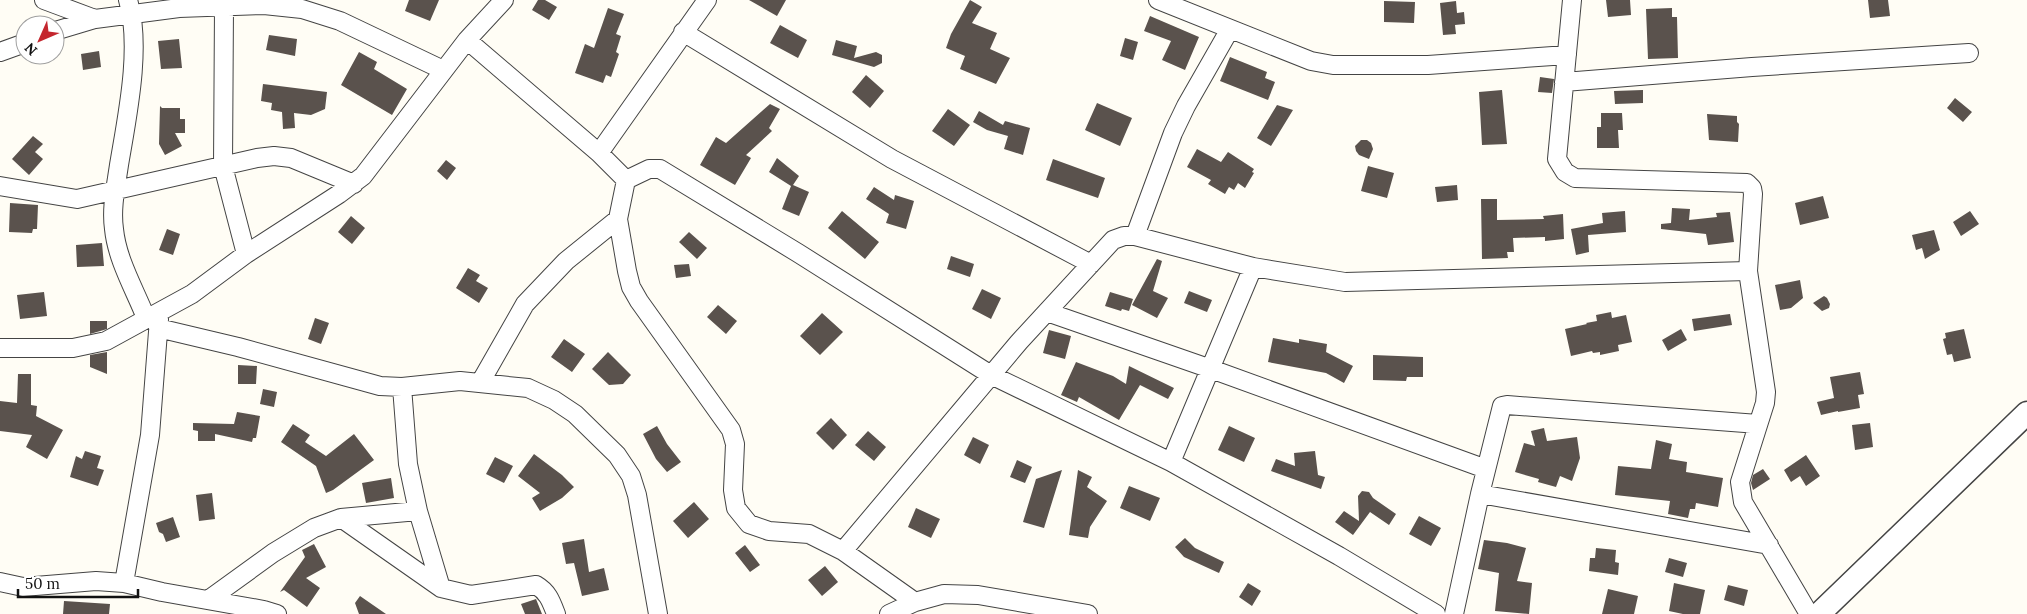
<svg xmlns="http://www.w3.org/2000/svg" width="2027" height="614" viewBox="0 0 2027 614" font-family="Lora,serif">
<rect width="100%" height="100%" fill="#fffdf5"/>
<!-- building -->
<path fill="#5a524d" d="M409,0H439L430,21L405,11Z
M538,0H545L557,7L549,20L532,10Z
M749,0H786L777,16Z
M970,0L982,7L972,23L997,33L990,49L1010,58L996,84L960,69L965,56L946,48L951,34Z
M1606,0H1630L1631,15L1608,17Z
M1868,0H1888L1890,16L1870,18Z
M1384,1L1415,2L1414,23L1384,22Z
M1456,1L1457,13L1464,12L1465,24L1455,25L1456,34L1443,35L1440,3Z
M608,8L624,14L616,34L621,36L616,52L619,54L611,77L606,75L603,83L575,73L585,44L594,48Z
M1672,8V17H1677L1678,58L1648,59L1646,9Z
M1150,16L1199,37L1185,70L1162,60L1171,41L1144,31Z
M780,25L807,40L798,58L770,43Z
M269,35L297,39L295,56L266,50Z
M1125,38L1138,42L1133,60L1120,56Z
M179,39L182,68L161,69L158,41Z
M836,40L857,46L854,58L876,52L882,55V63L874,67L832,55Z
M99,51L101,67L83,70L81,54Z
M359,52L377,62L374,69L407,89L392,115L341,85Z
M1230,57L1267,72L1265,78L1275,82L1268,100L1220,81Z
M866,75L884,91L870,108L852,92Z
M1540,77L1554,79L1552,93L1538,92Z
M263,84L327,92L325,109L311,115L294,113L295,128L283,129L282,112L271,110L272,103L261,101Z
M1502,90L1507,144L1482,145L1479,92Z
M1643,90V103L1615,104L1614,91Z
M1955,98L1972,112L1963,122L1947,108Z
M1097,103L1132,118L1120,146L1085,130Z
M770,104L780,109L769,128L772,131L746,155L751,158L735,185L700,165L716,137L726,143Z
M1277,105L1293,110L1271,146L1257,138Z
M160,106L162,108H180V119H185V133H175L182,146L165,155L159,144Z
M948,109L970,125L954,146L932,131Z
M979,111L1003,125L1005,121L1030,128L1023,155L1004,149L1008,136L987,130L973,122Z
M1601,113H1622L1623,130H1618L1619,148H1597V127H1601Z
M1707,114L1737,116V122L1739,124L1738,142L1709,140Z
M33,136L43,144L35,152L43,159L29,175L12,159Z
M1361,140H1367L1371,143L1373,149L1369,159L1359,155L1356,151L1355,146Z
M1197,149L1221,162L1228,152L1254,169L1252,172L1254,173L1245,188L1238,183L1234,190L1229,187L1225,194L1208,184L1211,180L1187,167Z
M777,158L799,176L793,185L809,192L799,216L782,209L791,186L769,172Z
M1053,159L1105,178L1098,198L1046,180Z
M446,160L456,168L447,180L437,171Z
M1368,166L1394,173L1387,198L1361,191Z
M1457,185L1458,200L1437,202L1435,187Z
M874,187L894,200L895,195L914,201L906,229L886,223L889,214L866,199Z
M1823,196L1829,218L1800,225L1795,203Z
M1481,199H1497V220L1544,219L1543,216L1563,214L1564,239L1545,241V237L1513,238L1514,252H1507L1508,258L1482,259Z
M10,203L38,205L37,229H33L32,233L9,232Z
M1672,208L1690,209L1689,220L1717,217L1716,213L1730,212L1734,242L1708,245L1706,234L1661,229V224L1671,223Z
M842,211L879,242L865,259L828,228Z
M1625,211L1626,232L1588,235L1589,252L1576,255L1571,229L1603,223L1602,213Z
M1970,211L1979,224L1961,236L1953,222Z
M351,216L365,228L352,244L338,232Z
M167,229L180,234L173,255L159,250Z
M1934,230L1940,250L1925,259L1922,248L1916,250L1912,235Z
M689,232L707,248L697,259L679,242Z
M102,243L104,266L77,267L76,245Z
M951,256L974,264L970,277L947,269Z
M1157,259L1162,261L1153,291L1168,298L1157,318L1132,305Z
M689,264L691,276L676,278L674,265Z
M468,268L480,275L476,281L488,288L479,303L456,288Z
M1800,280L1803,298L1791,308L1780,310L1775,285Z
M982,289L1001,298L991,319L972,309Z
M1189,291L1212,300L1207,312L1184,303Z
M44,292L47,316L20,319L17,295Z
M1110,292L1133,299L1129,311L1122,309L1121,311L1105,306Z
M1824,296L1827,298L1830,304L1829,308L1822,311L1813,303Z
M718,305L737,321L726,334L707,317Z
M1611,312L1612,318L1626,315L1632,342L1618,345L1619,351L1600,355V352L1593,353L1592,351L1571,356L1565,329L1587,324L1586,323L1597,321L1596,315Z
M822,313L843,332L820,355L800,336Z
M1730,314L1732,325L1694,331L1692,319Z
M315,318L329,323L321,344L308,339Z
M90,321H107V329L90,334Z
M1681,329L1687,340L1668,351L1662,340Z
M1964,329L1971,358L1954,362L1952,354L1947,355L1943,339L1946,338L1945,333Z
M1049,330L1071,336L1065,359L1043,353Z
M1273,338L1299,343V339L1327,344L1326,352L1353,366L1344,383L1326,373L1268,362Z
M564,339L585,354L572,372L551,357Z
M107,352V374L90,367V355Z
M608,352L631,375L623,384L609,385L592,369Z
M1373,355L1423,357V377H1407L1406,381L1373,380Z
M1076,362L1113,376L1126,384L1129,366L1174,388L1168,399L1140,385L1119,420L1079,397L1077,402L1061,395Z
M238,365L257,366L256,384H238Z
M1860,372L1864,394L1858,395L1860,408L1838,412V411L1821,415L1817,402L1834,398L1830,377Z
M18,374H31V405L37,406L36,416L63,430L47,459L26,447L32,435L0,431V401L17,403Z
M263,389L277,392L274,407L260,404Z
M237,412L260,416L256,438H253L252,442L215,434V441H198V431L193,430V423L234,424Z
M831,418L847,435L833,450L816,433Z
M1870,423L1873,447L1855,450L1852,425Z
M293,424L310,435L305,442L326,456L354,434L374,460L333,490L326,493L316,466L281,442Z
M657,426L667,444L681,462L667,472L656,459L643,434Z
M1229,426L1255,438L1244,462L1218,450Z
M1544,428L1547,441L1577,437L1580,458L1572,481L1560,476L1556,487L1538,482L1539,479L1515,472L1524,443L1535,446L1531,431Z
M868,431L886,447L874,461L855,445Z
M973,437L989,445L980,464L964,455Z
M1656,440L1672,444L1669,459L1687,462L1686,472L1723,478L1718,507L1696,503L1695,509H1690L1688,518L1668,514L1670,501L1615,495L1618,466L1651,469Z
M85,451L101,456L97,468L104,470L98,486L70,477L76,456L82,459Z
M1315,451L1318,475L1325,477L1321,489L1271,471L1276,459L1295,466L1294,453Z
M534,454L562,475L574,487L562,498L540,511L532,498L540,493L518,476Z
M1806,455L1820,476L1806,486L1800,476L1791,482L1784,470Z
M495,457L513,466L504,483L486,474Z
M1017,460L1032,467L1025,483L1010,477Z
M1763,469L1770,479L1753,490L1751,483L1753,475Z
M1062,470L1044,528L1023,522L1036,479Z
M1078,470L1092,477L1087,487L1107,501L1090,527L1088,538L1069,535Z
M391,478L394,498L366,503L362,483Z
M1129,486L1160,498L1150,521L1120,508Z
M1362,491L1369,492L1373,498L1396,514L1389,525L1370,512L1353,535L1335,522L1344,511L1359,521L1358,496Z
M212,493L215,519L199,521L196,495Z
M694,502L709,519L688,538L673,521Z
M916,508L940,519L931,538L908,527Z
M1419,516L1441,528L1431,546L1409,534Z
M173,517L180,537L166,542L163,534L159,532L156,523Z
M1185,538L1195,548L1224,562L1219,573L1184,557L1175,547Z
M584,539L589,572L604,568L609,590L582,596L574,563L566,564L562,543Z
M1484,540L1507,543L1526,548L1517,581L1532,583L1529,614L1495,611L1499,573L1478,569Z
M314,544L326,567L306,578L320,588L307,607L284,590L280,592L305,557L302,550Z
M745,545L760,565L750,572L735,553Z
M1596,548L1616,550L1615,562L1619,563L1618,575L1589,571L1590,558H1595Z
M1669,558L1687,563L1683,577L1665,572Z
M825,566L838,582L822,596L808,580Z
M1248,583L1261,591L1252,606L1239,597Z
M1674,583L1705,590L1700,614H1683L1669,611Z
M1728,585L1748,590L1744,606L1724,600Z
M1608,589L1638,596L1634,614H1602Z
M360,596L386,614H359L355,603Z
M536,599L542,614H525L521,604Z
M64,601L110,604L109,614H63Z"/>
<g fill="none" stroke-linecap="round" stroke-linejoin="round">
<!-- minor casing -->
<g stroke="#444" stroke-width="20">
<path id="minor" d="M44,0L95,19
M128,0C142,47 127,117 119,165C116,186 111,208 114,229C117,260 135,290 146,318
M1158,0L1311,61L1333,65H1428L1567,55
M1572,0L1557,159L1565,172L1575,178L1747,183L1752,188L1753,194L1748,271L1766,392L1765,403L1740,482L1743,502L1809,614
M224,7L223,166L246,254
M55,31L95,19L179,8L264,5L302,9L340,21L443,70
M683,32L892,159L1091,264
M467,40L599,153L626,180L618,219L627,271L631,287L639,301L731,430L735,444L733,490L736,508L749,524L769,531L809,534L843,551L915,602
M0,52L25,43
M1564,82L1752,67L1969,53
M599,153L707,0
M626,180L649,169H660L798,253L991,375L1171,462L1339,556L1436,614
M0,186L77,199L257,158L274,156L291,158L354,184
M1135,236L1173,133L1186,106L1230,29
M1047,312L1211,369L1486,469
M158,328L238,347L380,386L402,387L460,381L528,388L554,400L575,414L617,455L631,476L637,495L658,614
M0,348H73L106,341L192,294L246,254L339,194L363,176L467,40L504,0
M480,383L525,304L566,261L618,219
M402,387L408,464L418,511L441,588
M1171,462L1253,267
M1480,494L1769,545
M341,518L418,511
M843,551L1019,342L1113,240L1124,236H1135L1253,267L1345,282L1748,271
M0,582L23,587L96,581L124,583L162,592L264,610L277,614
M124,583L150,435L159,319
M208,600L273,553L314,528L341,518L441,588L471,595L536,585C548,592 551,601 556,614
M889,614L915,602L944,594L978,595L1088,614
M1454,614L1480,494L1502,406L1507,405L1758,424"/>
</g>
<!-- tertiary casing -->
<g stroke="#444" stroke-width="25">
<path id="tertiary" d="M1819,614L2027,413"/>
</g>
<!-- minor -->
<use href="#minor" stroke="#fff" stroke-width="18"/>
<!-- tertiary -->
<use href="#tertiary" stroke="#fff" stroke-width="22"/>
</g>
<!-- north arrow -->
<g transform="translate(40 40) rotate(225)"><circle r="24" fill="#ffffff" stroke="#a0a0a0"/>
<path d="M0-4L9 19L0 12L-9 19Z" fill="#c4262e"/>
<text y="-8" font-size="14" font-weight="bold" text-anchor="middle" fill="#111111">N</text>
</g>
<!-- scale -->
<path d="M18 589v8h120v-8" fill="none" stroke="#111111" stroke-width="2.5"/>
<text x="25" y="589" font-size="15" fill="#111111" stroke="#ffffff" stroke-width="4" paint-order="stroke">50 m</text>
</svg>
